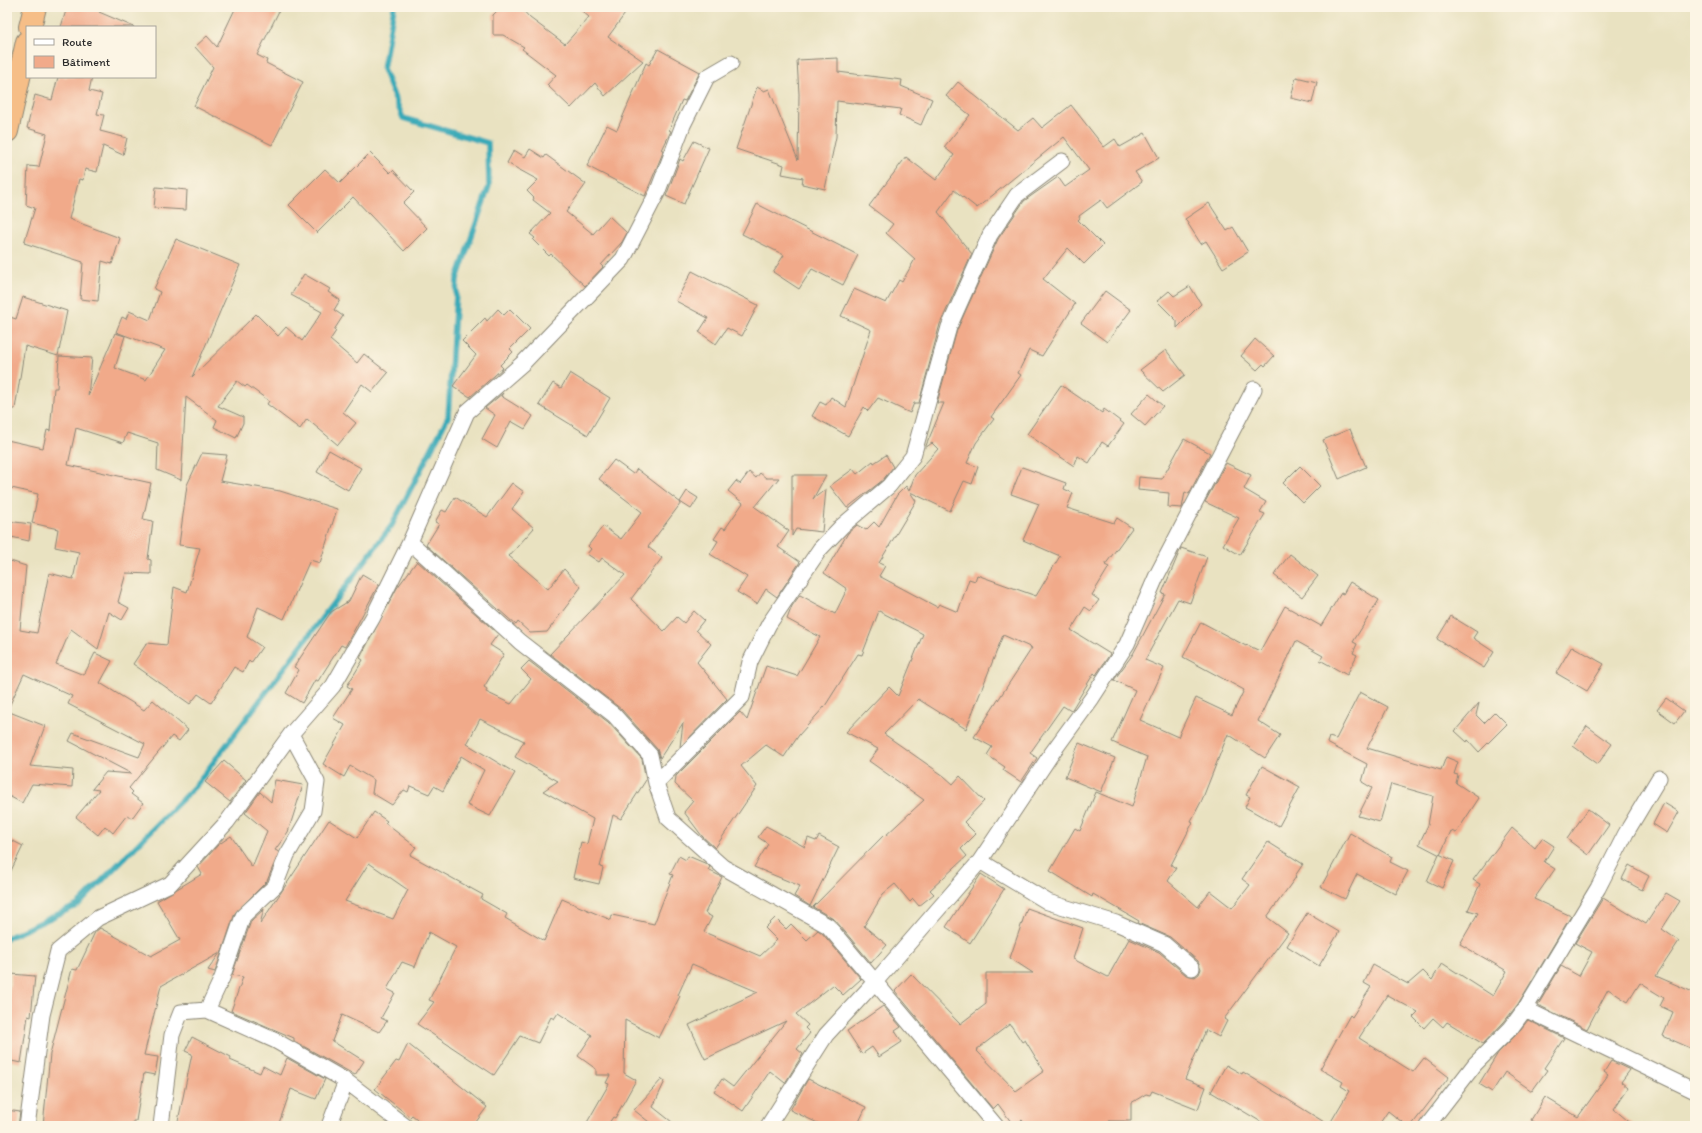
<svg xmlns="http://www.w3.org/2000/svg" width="1702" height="1133" viewBox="0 0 1702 1133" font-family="Itim,sans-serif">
<rect width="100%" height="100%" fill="#fcf5e5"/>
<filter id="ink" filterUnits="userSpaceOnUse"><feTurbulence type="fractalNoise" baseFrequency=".025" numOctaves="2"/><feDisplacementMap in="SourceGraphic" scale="8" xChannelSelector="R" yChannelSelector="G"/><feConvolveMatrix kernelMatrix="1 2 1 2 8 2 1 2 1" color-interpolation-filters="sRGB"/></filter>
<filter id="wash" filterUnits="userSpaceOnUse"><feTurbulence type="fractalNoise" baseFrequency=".012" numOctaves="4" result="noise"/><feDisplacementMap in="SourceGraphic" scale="16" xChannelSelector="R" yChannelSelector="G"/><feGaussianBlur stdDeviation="0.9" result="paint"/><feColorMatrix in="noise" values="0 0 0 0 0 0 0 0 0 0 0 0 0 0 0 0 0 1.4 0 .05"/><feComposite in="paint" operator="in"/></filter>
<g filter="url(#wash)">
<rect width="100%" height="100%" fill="#e9e2c1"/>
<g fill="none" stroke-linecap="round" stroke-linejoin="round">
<!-- stream -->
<path stroke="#3aaab8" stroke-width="5.5" d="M7,938L78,905L197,784L392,525L448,417L457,279L489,186L488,143L403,118L383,69L394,7"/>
</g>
<g id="blocks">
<!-- building -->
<path fill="#f1aa8a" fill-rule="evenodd" d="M67,7H100L99,12L134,27H61Z
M236,7H281L257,55L267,60L266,63L303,82L272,145L194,106L213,67L195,47L207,36L217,47Z
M501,7H520L530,18L565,44L589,17L577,7H630L608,37L643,61L605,96L595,83L571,108L547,85L556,75L522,49L524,47L503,35H493V15Z
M658,49L700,72L685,101L682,100L669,130L671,131L662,150H664L645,196L587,166L607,125L617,130L646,63L649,65Z
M838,58V72L902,80L901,86L932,99L921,125L899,115L901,109L837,101L836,137L825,189L802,184L803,178L782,174L784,165L736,149L757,87L764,91L769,89L798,160L799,94L797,60Z
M58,77H92L89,91L102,94L97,114L104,115L100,131L127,138L123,155L103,146L97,172L85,169L83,180L79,179L69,219L120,238L112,264L102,261L98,301L80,299L83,262L24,243L35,208L26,205L28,166L39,167L47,134L27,128L35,95L52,100Z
M1296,77L1317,82L1312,103L1291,98Z
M958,82L1018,130L1033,118L1042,128L1071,105L1104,147L1115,139L1120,147L1145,133L1159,158L1135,172L1142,182L1107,208L1101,200L1079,216L1080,218L1078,220L1103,245L1084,264L1068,248L1043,279L1075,304L1042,356L1029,350L1018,373L1021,375L991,417L994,419L976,443L967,463L978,467L972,484L964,481L950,511L910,492L916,501L879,563L885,566L879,576L937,607L939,604L958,612L969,579L975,581L977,575L1036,596L1060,556L1023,540L1039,504L1011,494L1022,467L1066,483L1064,489L1073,493L1067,508L1114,523L1117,518L1132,528L1105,565L1109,567L1092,595L1099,600L1091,611L1085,607L1071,630L1110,654L1096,675L1094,673L1071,711L1063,706L1030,753L1037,758L1021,782L1003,770L1005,767L987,755L992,747L974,737L1032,648L1003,635L966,729L918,699L884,734L944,776L953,784L960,776L984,801L964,822L976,834L961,849L967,856L930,890L934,894L919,906L913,899L910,902L895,884L883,894L864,926L887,945L871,963L835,920L813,907L884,835L885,836L924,800L869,761L878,749L846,732L889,687L898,696L923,634L879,611L862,655L858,654L825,706L799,735L784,757L766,745L741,766L757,786L715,848L702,836L684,812L693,801L675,784L676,776L740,712L747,720L766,666L797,676L820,637L787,619L792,606L800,595L835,614L847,589L824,573L848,533L857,525L866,530L874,522L879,527L897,495L906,486L909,491L915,475L938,449L932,443L925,448L944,403H937L957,330L998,239L1024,201L1058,177L1065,187L1089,170L1064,137L977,208L954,190L938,212L972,254L940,324L919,403H914L910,413L878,398L868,411L864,407L848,436L812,416L820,402L826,405L831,397L846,407L871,330L841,316L854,289L886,303L899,280L902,282L915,259L886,233L893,224L869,206L906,157L936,180L954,155L944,147L970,115L946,96Z
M694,141L709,148L684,204L666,196L680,159L683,161Z
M530,149L544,158L546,155L586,184L566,212L593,234L609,216L627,233L622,242L601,265L603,267L585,286L551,254L549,256L533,240L535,238L530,234L550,213L533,200L534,198L527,191L538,180L507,163L514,150L525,157Z
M370,153L390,173L393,170L414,192L403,203L427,228L404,251L353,197L317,233L289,205L325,169L340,183Z
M156,187L187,190L186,210L154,208Z
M1209,203L1227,231L1233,227L1248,252L1223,268L1206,241L1201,244L1185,219Z
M757,204L858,255L843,285L812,269L799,289L773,272L784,255L742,234Z
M176,239L240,265L192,377L256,314L278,336L286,327L302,341L322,312L291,295L304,274L330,289L328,292L340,300L334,310L343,316L334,330L336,331L330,340L357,363L364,354L388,373L372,392L362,384L343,412L356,423L338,445L307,419L300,429L267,404L269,401L247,385L245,387L237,381L218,406L243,417V423L236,438L214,427L217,420L186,397L181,480L157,470L158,443L127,433L123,443L76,428L68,465L151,483L143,519L153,521L148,559L151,560V574L126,573L118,602L129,608L122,620L109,612L98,649L71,629L56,664L84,675L95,653L112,661L100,683L144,710L153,700L188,730L179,741L172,736L129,788L133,792L131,794L143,803L132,818L127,815L113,833L105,826L98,835L76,817L99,790L92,789L106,772L132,774L69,741L73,733L139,757L145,744L68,704L72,696L24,674L7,711L45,726L30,766L73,770L72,787L32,784L22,803L7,795V560L26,566L20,630L37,633L49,573L73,579L79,552L55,547L58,529L32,523L38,494L7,487V440L43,448L47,430L50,431L54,388H57L59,356L92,358L88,396L115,333L125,336L115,368L146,380L165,350L116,332L122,317L126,319L129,311L150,320L160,292L154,289Z
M692,271L758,305L742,336L727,328L716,344L699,332L708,318L676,301Z
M1190,286L1201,304L1177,328V321L1157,301L1169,291L1174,296Z
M1105,291L1131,310L1107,342L1081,323Z
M23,297L67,311L58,356L25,346L15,409H7V316L16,319Z
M498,309L504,315L510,309L530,329L510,349L513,352L500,365L503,368L470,397L453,386L476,355L462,341L485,318L487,321Z
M1255,339L1274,356L1265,366L1263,364L1257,370L1241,356Z
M1166,350L1185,375L1163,392L1140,370Z
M570,373L610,398L588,435L539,405L553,383L561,388Z
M1061,385L1102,413L1104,409L1124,424L1108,446L1102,442L1089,463L1078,456L1074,466L1027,434Z
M503,393L501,396L533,416L525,429L511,421L497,448L482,439L495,415L485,408Z
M1149,394L1163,406L1145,426L1131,414Z
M1350,429L1366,467L1339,479L1323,440Z
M1184,439L1210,453L1189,494L1185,492L1182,508L1168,507L1169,493L1138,490L1139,477L1162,479Z
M329,450L361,468L348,490L317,472Z
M202,453L227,455L220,481L280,491L337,509L320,563L310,560L284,619L258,607L247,637L262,647L251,663L249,661L243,672L234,667L211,703L198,694L190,704L133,664L147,643L167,645L174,587L187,592L200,548L179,545L187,485Z
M886,455L893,467L883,480L847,508L830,486L853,469L857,474L873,461L874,463Z
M614,460L633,474L637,469L681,503L648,547L662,558L631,599L664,631L677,617L684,623L694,611L704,620L696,630L711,644L697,662L727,699L680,747L683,723L660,758L657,749L621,709L550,654L625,575L602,558L599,562L587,554L591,549L588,546L603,526L621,539L642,512L599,479Z
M1226,463L1251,475L1244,489L1266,502L1260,512L1265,514L1240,555L1223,545L1239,518L1205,502Z
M1300,466L1320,486L1303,503L1283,483Z
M749,472L756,478L760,473L766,478H779L755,507L789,531L778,547L800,562L777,597L766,589L757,604L737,592L747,577L710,554L718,541L714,539L722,527L725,529L743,503L728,491L736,481L740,484Z
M792,475H826L813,499L826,489L822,532L796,529L792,536Z
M512,483L524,492L512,509L534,528L509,556L548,589L564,569L581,587L547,632L530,633L518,622L516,625L426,545L439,524L435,522L442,510L446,512L455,497L487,517Z
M687,491L698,498L691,509L680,502Z
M7,521L31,524L29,541L7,536Z
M1181,548L1207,557L1190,603L1178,599L1145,660L1164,668L1140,720L1178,737L1196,698L1232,715L1244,690L1183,657L1201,622L1246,646L1247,645L1260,651L1285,606L1321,626L1341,593L1343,594L1350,582L1379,600L1353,642L1357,644L1353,653L1357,655L1347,675L1320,660L1323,656L1296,641L1258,721L1280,735L1265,758L1228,734L1202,800L1191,821L1193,822L1171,865L1176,868L1168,881L1198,907L1210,891L1232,908L1250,885L1242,879L1268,842L1303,864L1295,876L1296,877L1267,917L1288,933L1224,1019L1227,1021L1219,1037L1206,1030L1185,1079L1206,1087L1198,1109L1152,1091L1150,1095L1146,1094L1131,1103V1121H1109L1112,1126H1026L1022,1120L1014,1126L998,1104L993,1109L895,991L911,974L960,1024L986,1004V973H1033L1010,958L1027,908L1083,928L1073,959L1108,977L1129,939L1159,952L1186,975L1195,977L1199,974L1201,969L1198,961L1170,937L1138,923L1139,921L1093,894L1092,897L1050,871L1075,828L1080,831L1096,792L1132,807L1147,757L1112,742L1135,690L1114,680L1133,654L1165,594L1162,593ZM1010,1024L1022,1042L1025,1040L1044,1071L1016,1091L976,1050Z
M1290,554L1318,576L1302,597L1274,575Z
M417,561L498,634L490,645L504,654L484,687L487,689L486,692L511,704L531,679L521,669L529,661L608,722L642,759L646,780L621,819L613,815L600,867L603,868L599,884L573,878L581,842L587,844L593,819L543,791L558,781L515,757L524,741L480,719L467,744L515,773L490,816L467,805L484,770L461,756L443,791L434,786L429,794L410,786L408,792L404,790L392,805L372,793L374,780L350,766L344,777L323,764L345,725L333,718L352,689L347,686L363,660L360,658L397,588Z
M362,574L379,584L345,647L341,645L318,681L315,680L302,703L286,693L299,670L294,667L331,612L349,601Z
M1451,616L1477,632L1473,638L1494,652L1484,668L1437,639Z
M1572,646L1604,664L1587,691L1556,673Z
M1360,692L1388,707L1367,748L1441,770L1446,757L1458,762L1454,774L1458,775L1456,783L1479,798L1456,833L1451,831L1440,855L1419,844L1428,825L1433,796L1391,784L1380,822L1358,816L1372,788L1362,782L1367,764L1327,743L1329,737L1336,739Z
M1666,698L1684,711L1675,723L1657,710Z
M1479,703L1476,715L1484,723L1495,712L1507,724L1479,752L1468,740L1467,742L1455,731Z
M1587,726L1612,744L1598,764L1573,746Z
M1079,743L1115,758L1101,792L1065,777Z
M224,761L246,780L230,802L205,782Z
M1262,766L1300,787L1279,826L1245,807L1250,797L1246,795Z
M275,780L303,785L288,832L275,850L279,852L267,881L235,913L215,972L208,970L220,953L161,986L144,1055L158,1057L155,1075L144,1073L136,1121H133V1126H43L50,1054L72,969L77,970L95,932L100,928L151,956L180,940L157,901L202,874L198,867L218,845L231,836L252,867L267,831L245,813L260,792L271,802Z
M1664,803L1679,812L1667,833L1653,824Z
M1588,809L1609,825L1588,855L1567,839Z
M374,812L387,821L385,823L416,847L410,855L483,895L481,899L507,914L505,918L544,941L562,899L611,920L612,915L654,924L673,875L670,874L679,856L686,860L688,856L707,864L710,867L708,870L722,877L705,913L712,917L704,932L760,956L777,940L765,928L775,918L786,929L791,924L807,940L818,930L822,933L861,979L843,995L833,985L796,1014L808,1025L805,1028L810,1033L797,1049L803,1054L785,1083L770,1071L743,1111L714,1091L722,1079L733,1087L786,1021L705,1059L689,1025L758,992L692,964L678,995L680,996L659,1038L625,1020L624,1073L636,1080L615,1118L613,1117L607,1126H585L609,1084L606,1083L610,1075H596V1069L578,1056L592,1035L558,1013L554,1019L551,1017L538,1043L520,1036L494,1075L417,1024L434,1002L429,1000L456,947L429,932L415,967L402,962L387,989L395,993L381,1018L387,1021L379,1032L342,1015L332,1041L364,1061L355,1075L294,1041V1038L231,1011L243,977L232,975L251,921L264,909L260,924L329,820L357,838ZM369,863L408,890L393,919L345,901Z
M766,826L805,847L808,838L816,841L819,836L839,847L810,906L794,896L800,886L754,867L768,844L758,837Z
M1512,828L1535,848L1542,838L1554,846L1544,862L1555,869L1534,899L1571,916L1518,1004L1504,1022L1483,1044L1447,1022L1443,1027L1433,1018L1424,1028L1413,1017L1418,1012L1387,995L1359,1038L1413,1072L1424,1058L1449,1077L1411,1126H1407L1388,1111L1378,1126H1268L1211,1092L1226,1065L1242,1074L1243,1072L1329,1125L1349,1091L1341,1086L1343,1082L1320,1069L1350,1015L1352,1017L1371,987L1364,983L1373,965L1408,984L1423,971L1432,980L1442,963L1493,996L1507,971L1460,944L1478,913L1468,910L1480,884L1473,880Z
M1350,833L1392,857L1390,862L1408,871L1396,894L1357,874L1345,899L1321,887Z
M7,838L23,846L7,879Z
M1439,854L1454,861L1442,888L1427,881Z
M1629,865L1649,876L1642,890L1622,879Z
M981,874L1004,889L970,943L946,927Z
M1666,893L1680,901L1662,929L1679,941L1656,976L1695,993V1050L1663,1036L1673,1012L1660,1006L1664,998L1640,983L1628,1002L1608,989L1587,1029L1538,1005L1561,966L1579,976L1592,952L1575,943L1603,898L1646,924Z
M1307,913L1339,932L1319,966L1287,946Z
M11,974L35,976L31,1017L28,1016L21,1063L7,1060V1013Z
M883,1006L901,1027L895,1031L902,1042L879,1057L872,1047L862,1054L847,1031Z
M1528,1020L1564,1038L1544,1068L1547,1070L1532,1091L1505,1072L1492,1092L1479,1084L1498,1053L1517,1034Z
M192,1037L231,1057L230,1060L260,1073L263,1066L280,1075L287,1058L325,1079L316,1099L291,1089L278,1126H177L192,1054L185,1051Z
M408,1044L487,1107L473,1126H426L412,1115L410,1117L375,1089L396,1061L399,1062Z
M1611,1061L1630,1070L1621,1082L1628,1088L1614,1109L1634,1126H1541L1531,1120L1545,1097L1578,1117L1608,1075L1604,1072Z
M662,1079L665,1081L653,1107L677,1126H654L634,1110Z
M808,1079L866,1107L857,1126H824L790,1110Z
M7,1110L20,1112L18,1126H7Z"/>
</g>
</g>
<g filter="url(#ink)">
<use href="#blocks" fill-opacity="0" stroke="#8a8676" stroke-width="1"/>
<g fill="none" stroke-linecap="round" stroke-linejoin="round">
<!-- street casing -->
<g stroke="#8a8676" stroke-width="17">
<path id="street" d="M410,542L520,642L614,715L650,755L656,783L668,818L723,867L828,926L996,1126
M291,734L317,782L313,811L287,855L275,886L243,916L222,978L207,1010L276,1041L346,1081
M656,783L742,697L750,662L769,624L820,549L842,526L889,486L913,456L949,327L990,235L1017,195L1062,161
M980,861L1048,902L1116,923L1164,944L1192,968
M1525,1009L1695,1091
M27,1126L42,1015L58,951L98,918L170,884L227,822L291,734L333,686L373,617L410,542L467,412L523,363L623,259L657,193L683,125L707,77L731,63
M161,1126L172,1035L181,1012L207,1010
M329,1126L346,1081L405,1126
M768,1126L826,1035L875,982L980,861L1052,753L1092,698L1127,644L1157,575L1254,389
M1427,1126L1475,1064L1511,1028L1525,1009L1598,888L1626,833L1659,778"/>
</g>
<!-- highway casing -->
<g stroke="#8a8676" stroke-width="24">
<path id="highway" d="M30,27L35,7
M7,131L27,42"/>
</g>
<!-- street -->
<use href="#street" stroke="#fff" stroke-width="15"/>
<!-- highway -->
<use href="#highway" stroke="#f6be87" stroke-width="22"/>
</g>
</g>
<!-- margin -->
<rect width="1702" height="1133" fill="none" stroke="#fcf5e5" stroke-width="24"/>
<!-- legend -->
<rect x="26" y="26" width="130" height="52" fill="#fcf5e5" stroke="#a8a49b"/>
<rect x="34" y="39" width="20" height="6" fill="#ffffff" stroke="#a8a49b"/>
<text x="62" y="46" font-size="12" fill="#2b2b2b">Route</text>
<rect x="34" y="56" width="20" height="12" fill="#f1aa8a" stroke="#a8a49b"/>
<text x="62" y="66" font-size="12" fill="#2b2b2b">Bâtiment</text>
</svg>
